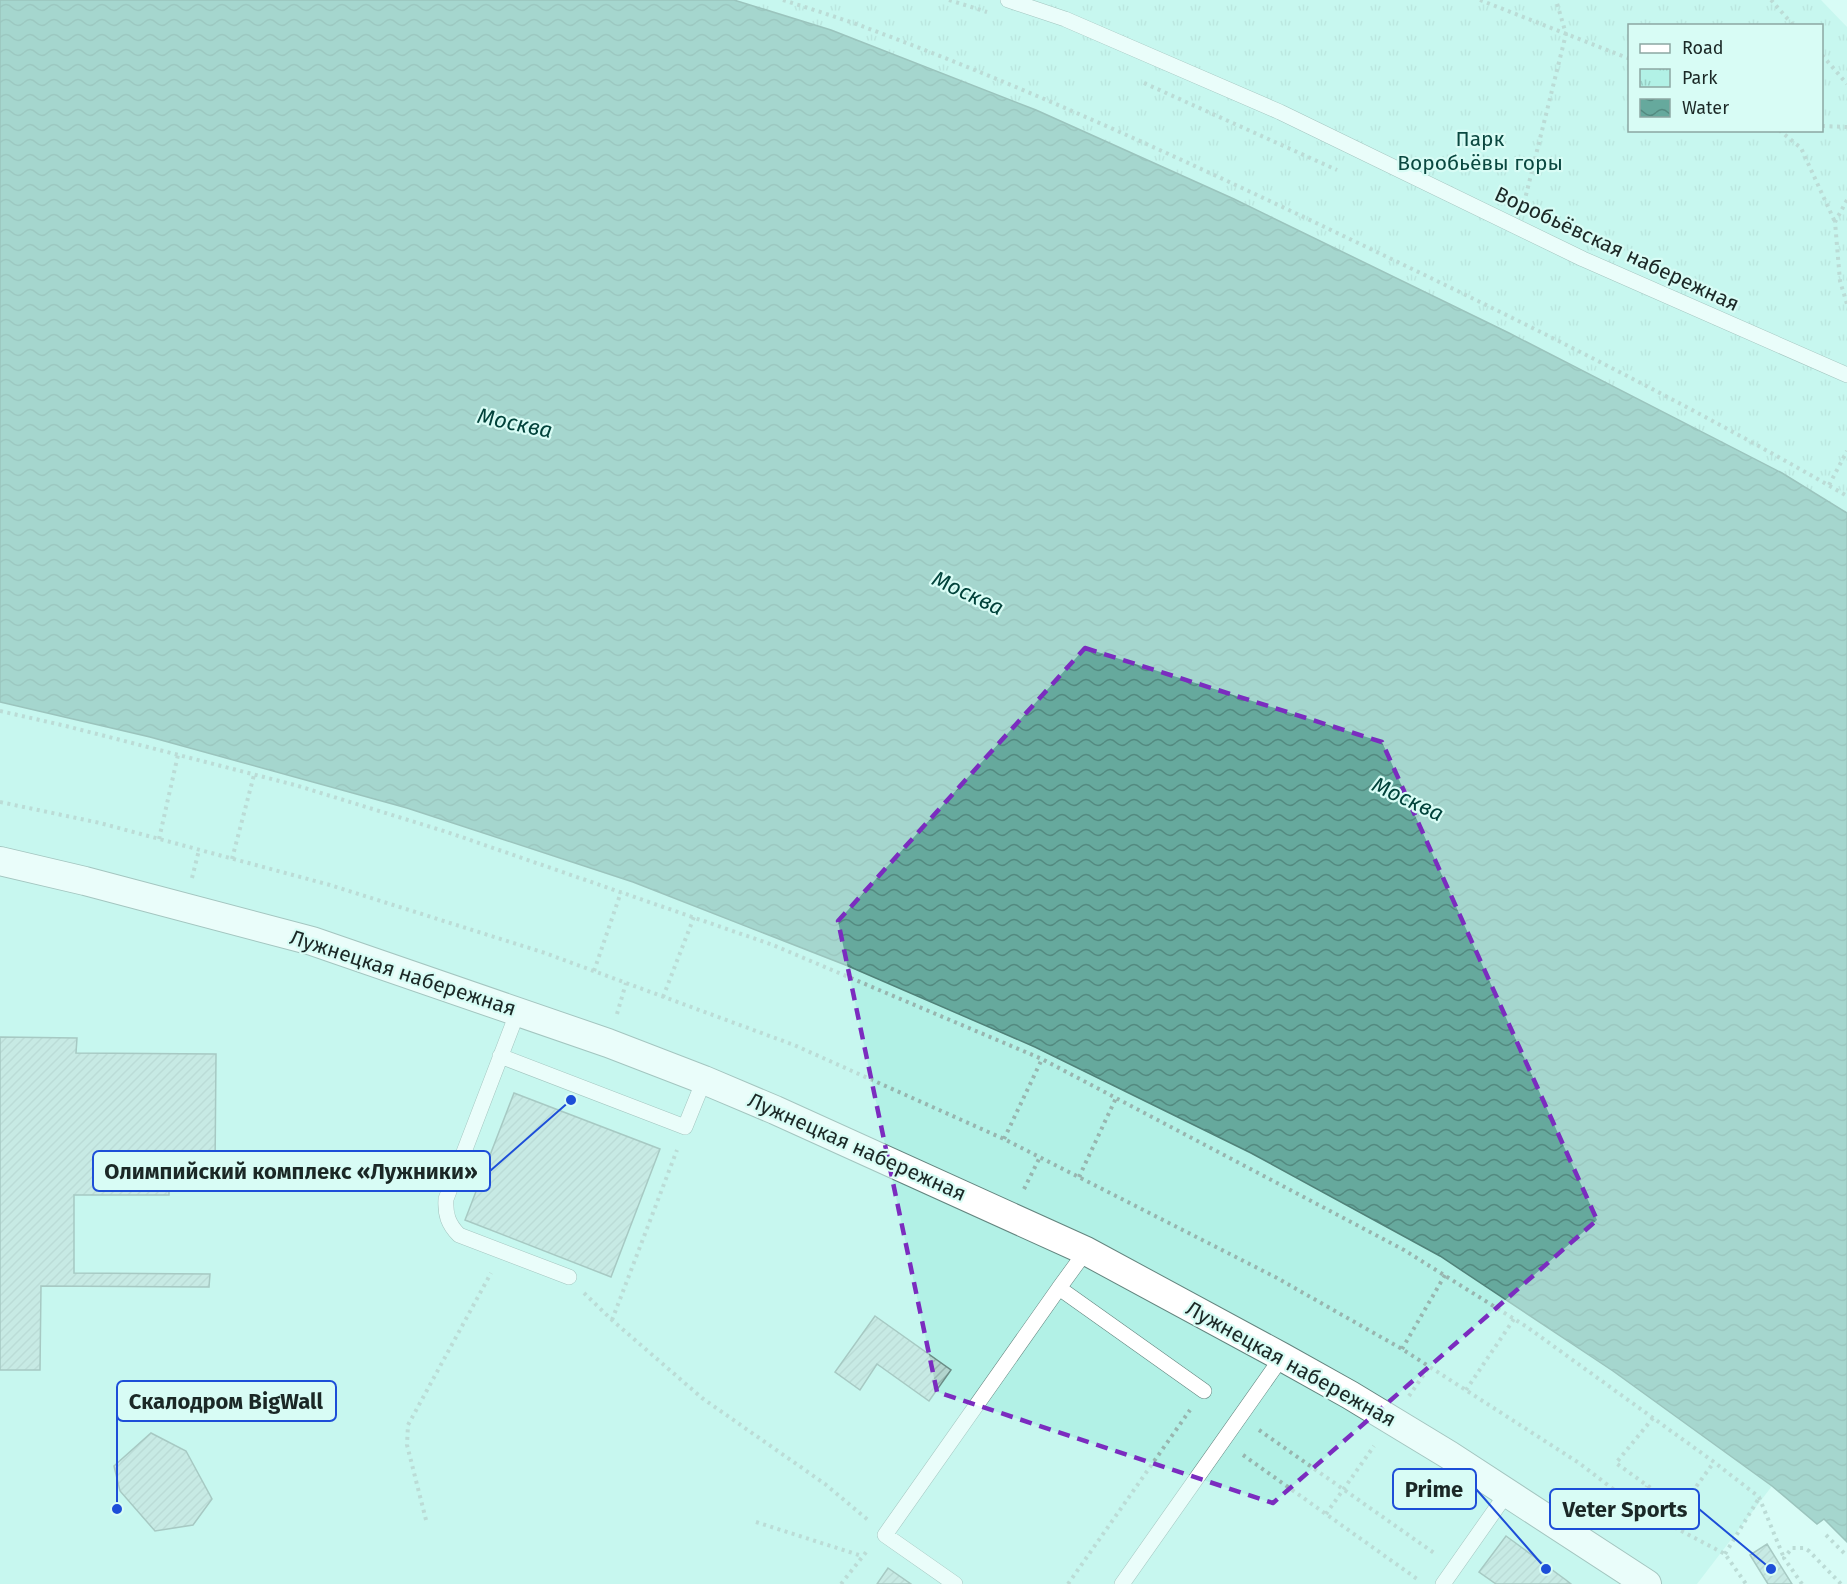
<svg xmlns="http://www.w3.org/2000/svg" width="1847" height="1584" viewBox="0 0 1847 1584" font-family="'Fira Sans',sans-serif">
<defs>
<pattern id="park-tufts" width="24" height="20" patternUnits="userSpaceOnUse" patternTransform="scale(1.5)"><rect width="24" height="20" fill="#b2f1e6"/><path d="M3 7l-1-3M5 7V3M7 7l1-3M15 17l-1-3M17 17v-4M19 17l1-3" fill="none" stroke="#98cfc5"/></pattern>
<pattern id="water-waves" width="16" height="10" patternUnits="userSpaceOnUse" patternTransform="scale(1.5)"><rect width="16" height="10" fill="#66a99d"/><path d="M0 5q4-4 8 0t8 0" fill="none" stroke="#538a80"/></pattern>
<pattern id="building-hatch" width="6" height="6" patternUnits="userSpaceOnUse" patternTransform="scale(1.5)"><rect width="6" height="6" fill="#b2d5ce"/><path d="M-1 1l2-2M0 6l6-6M5 7l2-2" fill="none" stroke="#98b7b1"/></pattern>
</defs>
<rect width="100%" height="100%" fill="#d8fcf5"/>
<!-- park -->
<path fill="url(#park-tufts)" fill-rule="evenodd" d="M734,0H1821L1847,27V513L1782,473L1234,199L1036,110L831,30ZM1630,26H1822V130H1630Z"/>
<!-- pitch -->
<path fill="#b2f1e6" d="M0,702L150,737L407,808L633,882L848,966L1035,1047L1251,1153L1440,1256L1613,1371L1772,1486L1697,1584H0Z"/>
<!-- water -->
<path fill="url(#water-waves)" stroke="#508279" stroke-width="1.5" d="M0,0H734L831,30L1036,110L1234,199L1509,333L1782,473L1847,513V1542L1824,1519L1817,1524L1772,1486L1613,1371L1440,1256L1251,1153L1035,1047L848,966L633,882L407,808L150,737L0,702Z"/>
<!-- building -->
<path fill="url(#building-hatch)" stroke="#6a8c85" stroke-width="1.5" d="M0,1037L77,1038L76,1053L216,1054L215,1170H169V1195H74V1273L210,1274L209,1287L41,1286L40,1370H0Z
M514,1093L660,1149L611,1277L465,1220Z
M875,1316L951,1370L929,1401L877,1364L860,1390L835,1372Z
M151,1433L186,1451L212,1499L193,1525L155,1531L120,1491L114,1466Z
M1506,1536L1566,1580L1571,1584H1496L1479,1572Z
M1767,1544L1792,1584H1768L1750,1555Z
M888,1568L911,1584H877Z"/>
<g fill="none" stroke-linecap="round" stroke-linejoin="round">
<!-- lane casing -->
<g stroke="#64857f" stroke-width="16">
<path id="lane" d="M1008,0L1065,19L1280,112L1583,259L1847,375
M518,1011L446,1199C445,1214 448,1224 459,1235L569,1277
M500,1056L685,1127L704,1080
M1086,1251L1059,1288L1204,1391
M955,1584L885,1535L1059,1288
M1122,1584L1282,1357
M1443,1584L1507,1493"/>
</g>
<!-- street casing -->
<g stroke="#64857f" stroke-width="30">
<path id="street" d="M0,861L85,881L312,941L608,1043L704,1080L775,1110L1086,1251L1282,1357L1350,1395L1449,1455L1647,1584"/>
</g>
<!-- path -->
<path stroke="#98b5af" stroke-width="4" stroke-dasharray="3 4.5" stroke-linecap="butt" d="M783,0C811,9 840,18 867,28C1026,87 1180,158 1333,231C1507,314 1680,399 1847,496
M949,0L987,12
M1480,0L1630,59
M1771,0L1794,26
M1822,55L1847,84
M1144,83L1337,170
M1822,126L1847,127
M1779,130L1801,148L1835,222
M1847,200L1835,222L1840,281L1847,304
M1524,203L1566,34L1556,0
M1829,485L1847,451
M0,711L66,726L295,785L447,832L773,945L1042,1059L1404,1250L1527,1327L1714,1462L1759,1497L1784,1558
M0,802L100,823L330,885L545,953L794,1045L1004,1139L1277,1278L1402,1349L1579,1463L1638,1508L1725,1554L1746,1584
M159,839L178,755
M232,859L254,775
M192,878L199,850
M594,971L621,892
M663,997L694,917
M617,1014L626,983
M1004,1139L1042,1059
M1079,1177L1116,1098
M1024,1189L1040,1157
M584,1293L612,1320L702,1398L825,1484L868,1520
M612,1320L677,1150
M1402,1349L1445,1275
M1466,1390L1514,1319
M1409,1396L1429,1367
M1653,1418L1616,1463L1680,1509L1714,1462
M1259,1430L1434,1553
M1243,1455L1420,1581
M1638,1508L1647,1486
M1326,1514L1374,1446
M426,1520L407,1445L408,1425L491,1273
M756,1522L862,1556
M1826,1535L1847,1556
M1725,1554L1759,1498
M841,1584L867,1551
M1068,1584L1190,1410
M1802,1584L1784,1558L1792,1548H1804L1809,1551L1841,1584"/>
<!-- lane -->
<use href="#lane" stroke="#fff" stroke-width="15"/>
<!-- street -->
<use href="#street" stroke="#fff" stroke-width="28"/>
</g>
<!-- marked area -->
<path d="M0 0H1847V1584H0ZM1085,648L1382,742L1597,1220L1273,1503L937,1392L838,921Z" fill="#d8fcf5" fill-opacity=".55" fill-rule="evenodd"/>
<path fill="none" stroke="#7b2cbf" stroke-width="4.5" stroke-dasharray="12 8" stroke-linejoin="round" d="M1085,648L1382,742L1597,1220L1273,1503L937,1392L838,921Z"/>
<g text-anchor="middle" dominant-baseline="central" stroke-width="4.5" stroke-linejoin="round" paint-order="stroke">
<!-- park labels -->
<g font-size="21" fill="#0a4840" stroke="#d8fcf5">
<text x="1480" y="139">Парк<tspan x="1480" dy="24">Воробьёвы горы</tspan></text>
</g>
<!-- street labels -->
<g font-size="21" fill="#1b2826" stroke="#d8fcf5">
<text transform="translate(1617 249) rotate(25)">Воробьёвская набережная</text>
<text transform="translate(403 973) rotate(18)">Лужнецкая набережная</text>
<text transform="translate(857 1147) rotate(24)">Лужнецкая набережная</text>
<text transform="translate(1291 1364) rotate(29)">Лужнецкая набережная</text>
</g>
<!-- water labels -->
<g font-size="22" font-style="italic" fill="#01423a" stroke="#d8fcf5">
<text transform="translate(515 423) rotate(12)">Москва</text>
<text transform="translate(968 593) rotate(25)">Москва</text>
<text transform="translate(1408 799) rotate(25)">Москва</text>
</g>
</g>
<!-- callouts -->
<path fill="none" stroke="#1d4ed8" stroke-width="2" d="M571 1100L490 1171M117 1509L117 1401M1546 1569L1476 1489M1771 1569L1699 1509"/>
<g fill="#1d4ed8" stroke="#d8fcf5" stroke-width="2">
<circle cx="571" cy="1100" r="6"/>
<circle cx="117" cy="1509" r="6"/>
<circle cx="1546" cy="1569" r="6"/>
<circle cx="1771" cy="1569" r="6"/>
</g>
<g fill="#d8fcf5" stroke="#1d4ed8" stroke-width="2">
<rect x="93" y="1151" width="397" height="40" rx="6"/>
<rect x="117" y="1381" width="219" height="40" rx="6"/>
<rect x="1393" y="1469" width="83" height="40" rx="6"/>
<rect x="1550" y="1489" width="149" height="40" rx="6"/>
</g>
<g font-size="22" text-anchor="middle" font-weight="bold" fill="#1b2826">
<text x="291" y="1179">Олимпийский комплекс «Лужники»</text>
<text x="226" y="1409">Скалодром BigWall</text>
<text x="1434" y="1497">Prime</text>
<text x="1625" y="1517">Veter Sports</text>
</g>
<!-- legend -->
<rect x="1628" y="24" width="195" height="108" fill="#d8fcf5" stroke="#8ca7a2" stroke-width="1.5"/>
<rect x="1640" y="44" width="30" height="9" fill="#ffffff" stroke="#8ca7a2" stroke-width="1.5"/>
<text x="1682" y="54" font-size="18" fill="#1b2826">Road</text>
<rect x="1640" y="69" width="30" height="18" fill="url(#park-tufts)" stroke="#8ca7a2" stroke-width="1.5"/>
<text x="1682" y="84" font-size="18" fill="#1b2826">Park</text>
<rect x="1640" y="99" width="30" height="18" fill="url(#water-waves)" stroke="#8ca7a2" stroke-width="1.5"/>
<text x="1682" y="114" font-size="18" fill="#1b2826">Water</text>
</svg>
